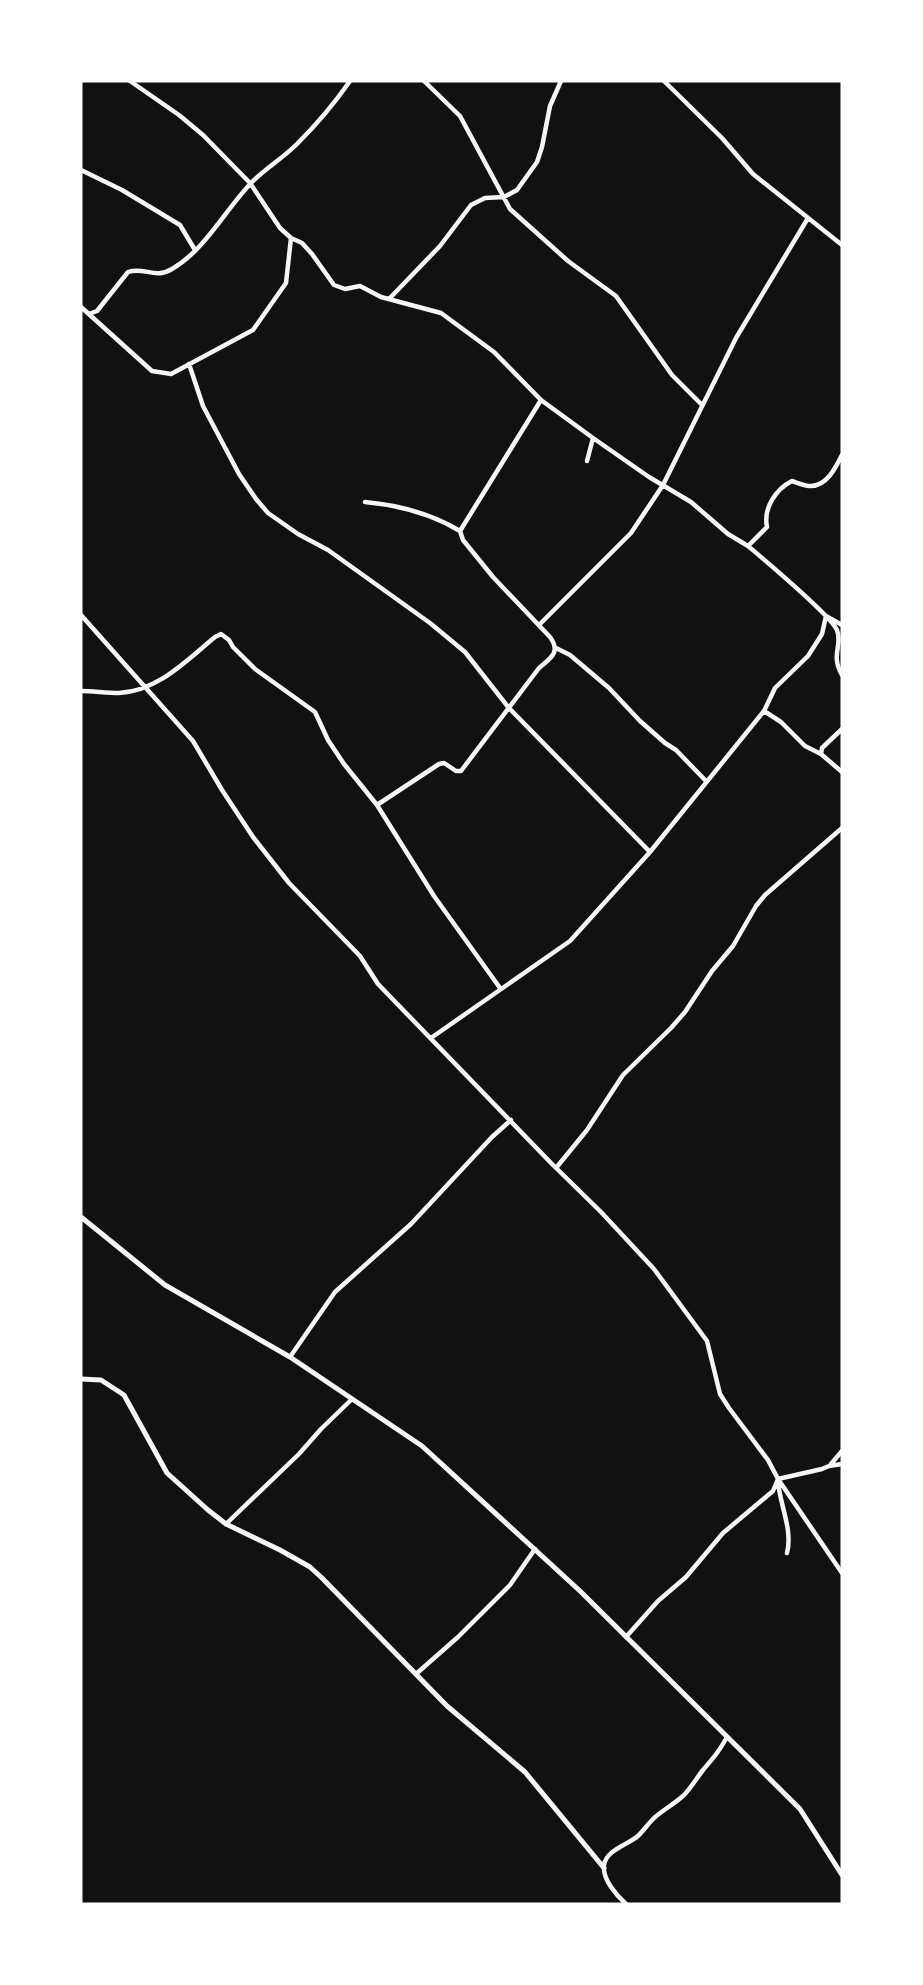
<svg xmlns="http://www.w3.org/2000/svg" width="923" height="1985" viewBox="0 0 923 1985" font-family="Roboto,sans-serif">
<rect width="100%" height="100%" fill="#111"/>
<g fill="none" stroke-linecap="round" stroke-linejoin="round">
<!-- minor -->
<path stroke="#f5f5f5" stroke-width="4.5" d="M130,81L179,115L203,135L250,183L280,228L291,238L302,243L312,254L334,285L345,289L360,286L381,297L441,313L494,352L541,400L593,438
M424,81L460,116L510,209L568,261L616,296L672,375L702,405
M664,81L722,138L753,174L842,245
M81,170L122,190L180,225L195,250
M389,299L440,246L471,205L485,198L504,197L517,190L537,162L542,147L550,106L561,81
M81,307L152,371L171,374L253,330L286,283L291,238
M89,314L97,311L128,272C145,266 154,280 172,269C205,250 225,210 252,182C266,168 283,158 297,144C317,124 334,104 350,81
M189,364L203,406L239,474L256,499L268,513L298,534L328,550L430,623L465,652L509,708L650,852
M842,455C836,467 827,486 811,486C805,486 798,483 792,481C776,489 763,508 767,527L748,546C774,568 799,589 822,612C827,617 834,624 837,630C843,646 830,654 842,675
M587,461L593,438L649,477L691,502L728,534L748,546
M365,502C397,505 432,514 460,531
M81,615L193,741L222,790L253,837L289,883L360,956L378,984L551,1163L601,1212L654,1269L707,1341L720,1394L729,1408L768,1460L778,1479L842,1573
M539,625L631,533L663,485L736,338L808,218
M556,648L570,655L609,688L640,721L665,743L676,750L706,781
M81,691C93,691 106,693 119,693C158,691 187,660 215,637L221,634L229,640L233,647L255,669L315,712L328,740L344,764L377,805L434,896L500,988
M764,711L781,722L805,746L821,754
M842,729L822,748L821,754L842,772
M377,805L439,764L444,763L456,771H461L539,668C551,658 561,652 550,637L493,577L463,540L460,531L541,400
M431,1038L570,941L650,852L764,711L775,688L808,656L822,634L826,616L842,625
M556,1168L587,1130L623,1075L671,1028L685,1012L712,971L733,946L756,906L765,895L842,828
M290,1357L335,1292L411,1224L492,1137L511,1120
M831,1464L842,1451
M778,1479L822,1469L829,1466L842,1464
M778,1482C780,1505 793,1530 787,1553
M226,1524L299,1454L321,1429L351,1400
M626,1637L658,1601L686,1577L723,1533L773,1491L778,1479
M416,1674L458,1637L510,1585L535,1549
M626,1904C617,1896 602,1879 604,1865C606,1850 629,1844 638,1836C644,1830 648,1824 654,1818C663,1810 674,1804 683,1796C691,1788 696,1779 703,1770C714,1757 718,1753 727,1737"/>
<!-- tertiary -->
<path stroke="#f5f5f5" stroke-width="5" d="M81,1217L165,1285L290,1357L422,1446L580,1591L800,1809L842,1875
M81,1379L101,1380L124,1395L167,1473L208,1510L226,1524L280,1550L310,1567L322,1578L447,1706L525,1772L604,1868"/>
</g>
<!-- border -->
<rect width="923" height="1985" fill="none" stroke="#ffffff" stroke-width="165"/>
</svg>
